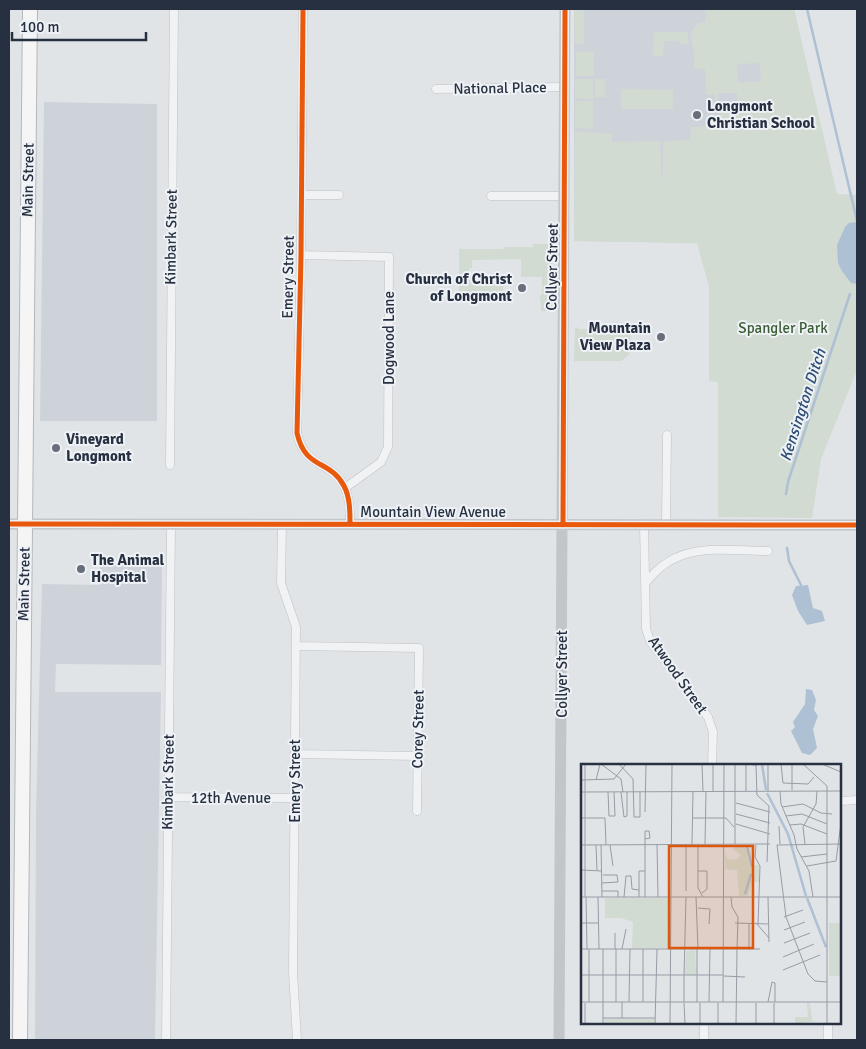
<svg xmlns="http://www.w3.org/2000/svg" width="866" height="1049" viewBox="0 0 866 1049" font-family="Signika,sans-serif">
<rect width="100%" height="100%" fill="#e1e4e7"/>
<!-- built -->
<path fill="#ced3da" d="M574,9H794L840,210L697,243L574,241Z
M44,102L157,104V421H40Z
M100,563L162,565L161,665L56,664L55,692H161L155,1040H35L36,811L42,584L100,585Z"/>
<!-- green -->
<path fill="#d1dbd1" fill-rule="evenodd" d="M574,9H584V44H575Z
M706,9H794L837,194L857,195V370L821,459L812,518L718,517V382L709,381V287L697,243L574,241L575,131L612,134V142L659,141L660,143L662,180L663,179V143L664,141L690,140L691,127L714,126L715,119H720V110H738L737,93H718V107H715V95L706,94V77H705V69L694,68V52L690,33L698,23L705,22ZM760,63L761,82H738L737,64Z
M654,32H687L689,44H680L679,41H664L663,56H653Z
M576,52H594V76H576Z
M575,79H593V99L575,98Z
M595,79H605V97H595Z
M621,89L673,90V109H621Z
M575,101H593V129L575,128Z
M533,244H552V311H541V302H540V295L542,294V277H521V259L472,260V268H469V277H472V281H503V299L501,302L459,301V249H503L504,247H533Z
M615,322L621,323L631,331L629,355L621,361H574L575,328L578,327V329L614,330Z"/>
<!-- water -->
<path fill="#aec0d3" d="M857,222V284L851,283L842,271L838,263L837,245L845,227L849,223Z
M808,585L813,608L822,611L825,621L807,625L798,611L792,595L796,586Z
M806,689L812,690L816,700L814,710L818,716L813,729L817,748L810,755L802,753L791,731L795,727L793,722L805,704Z"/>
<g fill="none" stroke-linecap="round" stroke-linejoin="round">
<!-- stream -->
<path stroke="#aec0d3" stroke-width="2.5" d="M807,9L857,221
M786,494L788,482L850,294
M787,548L789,561L801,585"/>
<!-- street casing -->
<g stroke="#bfc2c5" stroke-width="9">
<path id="street" d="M303,9L301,255L297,433C305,470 330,459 344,486C350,497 350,512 350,524
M436,89L564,87
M302,195H339
M491,196H565
M301,255L389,257L388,447L381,462L345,488
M170,465L174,9
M282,524L281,583L296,627L293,972L297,1040
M644,525L646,629L650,641L708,717L713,732L712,765
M666,525L667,435
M645,584C677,540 720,551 768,551
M296,646L419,648L417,811
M295,754L418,756
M168,797L295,798
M840,801L857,800
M704,1023V1040
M166,1040L171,524
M828,1040V1023"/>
</g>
<!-- highway casing -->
<g stroke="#b3b7bb" stroke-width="16">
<path id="highway" d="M20,1040L30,9"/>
</g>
<!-- street -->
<use href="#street" stroke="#f0f2f3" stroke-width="8"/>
<!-- secondary -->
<path stroke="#c2c5c9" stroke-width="11" d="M9,524L857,525
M559,1040L565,9"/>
<!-- highway -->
<use href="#highway" stroke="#f5f5f6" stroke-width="14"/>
<!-- cycleway casing -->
<g stroke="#eef2f6" stroke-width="8">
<path id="cycleway" d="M303,9L301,255L297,433C305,470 330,459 344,486C350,497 350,512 350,524
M9,524L857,525
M563,525L565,9"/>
</g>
<!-- cycleway -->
<use href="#cycleway" stroke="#e8590c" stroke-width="5"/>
</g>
<!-- markers -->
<g fill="#686f7b" stroke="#eef2f6" stroke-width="2">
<circle cx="697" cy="115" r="5"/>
<circle cx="522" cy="288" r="5"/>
<circle cx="661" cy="337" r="5"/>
<circle cx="56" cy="448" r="5"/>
<circle cx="81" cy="569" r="5"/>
</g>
<g text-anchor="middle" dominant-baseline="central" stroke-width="4" stroke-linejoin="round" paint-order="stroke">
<!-- street labels -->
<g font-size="15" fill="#273041" stroke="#eef2f6">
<text transform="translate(500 88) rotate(-1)">National Place</text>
<text transform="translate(28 180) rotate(-89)">Main Street</text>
<text transform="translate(171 237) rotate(-89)">Kimbark Street</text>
<text transform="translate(552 267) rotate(-89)">Collyer Street</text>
<text transform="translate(288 277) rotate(-89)">Emery Street</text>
<text transform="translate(389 338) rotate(-90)">Dogwood Lane</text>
<text x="433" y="512">Mountain View Avenue</text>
<text transform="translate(24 584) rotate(-89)">Main Street</text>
<text transform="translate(562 674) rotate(-90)">Collyer Street</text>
<text transform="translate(678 675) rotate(55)">Atwood Street</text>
<text transform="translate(418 729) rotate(-89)">Corey Street</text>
<text transform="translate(295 781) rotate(-90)">Emery Street</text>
<text transform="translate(168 782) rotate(-89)">Kimbark Street</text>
<text x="231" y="798">12th Avenue</text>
</g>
<!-- poi labels -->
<g font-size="15" font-weight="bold" fill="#273041" stroke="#eef2f6" text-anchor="start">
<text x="707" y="106">Longmont<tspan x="707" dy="17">Christian School</tspan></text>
<text x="512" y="279" text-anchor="end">Church of Christ<tspan x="512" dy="17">of Longmont</tspan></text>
<text x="651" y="328" text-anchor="end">Mountain<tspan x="651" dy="17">View Plaza</tspan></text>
<text x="66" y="439">Vineyard<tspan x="66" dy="17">Longmont</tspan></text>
<text x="91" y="560">The Animal<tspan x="91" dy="17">Hospital</tspan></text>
</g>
<!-- park labels -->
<g font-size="15" fill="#3b5d33" stroke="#eef2f6">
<text x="783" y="328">Spangler Park</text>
</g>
<!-- water labels -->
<g font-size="16" font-style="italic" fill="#2f4f76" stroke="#eef2f6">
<text transform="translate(803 405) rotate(-72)">Kensington Ditch</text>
</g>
</g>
<!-- overview -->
<g transform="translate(581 764)">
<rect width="260" height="260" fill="#e1e4e7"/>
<path d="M156,82H165L169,101H178V118H171L167,132H158L156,106L144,105V87L146,95L155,96L160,91L151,85ZM24,134H88L87,184H51L52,158L40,154H24ZM248,159H260V212H248ZM114,186L115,211H104L105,187ZM226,239H229L231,256L235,257L214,260V253H227ZM43,254L73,255L74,260H23V255Z" fill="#d1dbd1"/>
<path fill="none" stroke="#aec0d3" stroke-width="2.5" d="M181,0L185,26M186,29L207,70L225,132M166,82L171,103M164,130L170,110M226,134L245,183"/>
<path fill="none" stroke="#979ca5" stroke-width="1" d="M4,0V133M20,0L40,15L42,28M38,0L52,15L53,53H59V28M121,0L122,27M132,0V27M154,0V80M165,0L175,1L176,31L188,42L186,98M165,0V27M200,0L202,19L227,20L233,13M211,0V26M222,0L246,22V238M241,0L260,8M0,16L33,15L45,0M15,16L19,0M187,27V0M199,27L200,40L213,71L216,85L228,107L232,133M0,28L260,27M27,28L28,52H34L33,28M40,28L43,53L46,52V28M155,39L189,48M201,43L222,40L240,49L251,50M64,48L65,0M155,50L189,59M205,52L221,50L246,60M0,54H24L25,81M111,54H145L153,63M155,60L189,70M209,61L220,60L246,70M198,62L199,80M64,75L69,74L68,67H64V133M76,80L77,133M111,80L112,27M117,80V124L122,133M124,80L125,27M224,80L222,63L235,40L236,27M0,81L189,80M15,81L16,106M20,81L21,133M29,81L32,102M175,81L174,93L179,102L177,160M220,93L246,90M226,102L255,97L260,59M0,106L21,107M117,107H126V125L121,129M21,119L37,118L36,111H22M21,127H37V133M105,127V80M0,133H260M5,133L6,185M17,133L18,185M43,133L45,112H50L51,125L58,126M58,133V107H64M115,133L117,185M150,133L151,143L157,153L156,186M187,133L188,178M117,144L129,145L128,160M203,153L222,146M0,159H18M154,159L188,160M168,160V186M176,160L188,174M203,166L224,158M34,169V185M203,179L229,169M0,185H179M22,185V260M41,185L45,165M202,193L233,180M202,206L239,191M0,211H142M103,212L105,133M103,212V238M143,212L164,213M246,218L234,217L227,210L205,153L196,81L260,80M0,238H260M8,238V185M35,238V185M48,238L49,185M62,238V185M116,238V185M128,238L129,185M142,238L143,0M187,238L191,218L194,219V238M246,238V260M103,239L104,260M175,239V260M193,239V260M22,254H74M41,254V238M4,260V239M74,260L76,185M89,260L91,0M119,260V239M137,260V239M155,260L156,186"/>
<path fill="#de570f" fill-opacity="0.15" stroke="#de570f" stroke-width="2.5" d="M88,82H172V184H88Z"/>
<rect width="260" height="260" fill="none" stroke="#273041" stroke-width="2.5"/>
</g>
<!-- border -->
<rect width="866" height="1049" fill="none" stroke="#273041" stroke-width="20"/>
<!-- scale -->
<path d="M12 32v8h134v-8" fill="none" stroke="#273041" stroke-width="2.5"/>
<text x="20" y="32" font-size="15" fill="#273041" stroke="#eef2f6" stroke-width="4" paint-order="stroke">100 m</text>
</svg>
